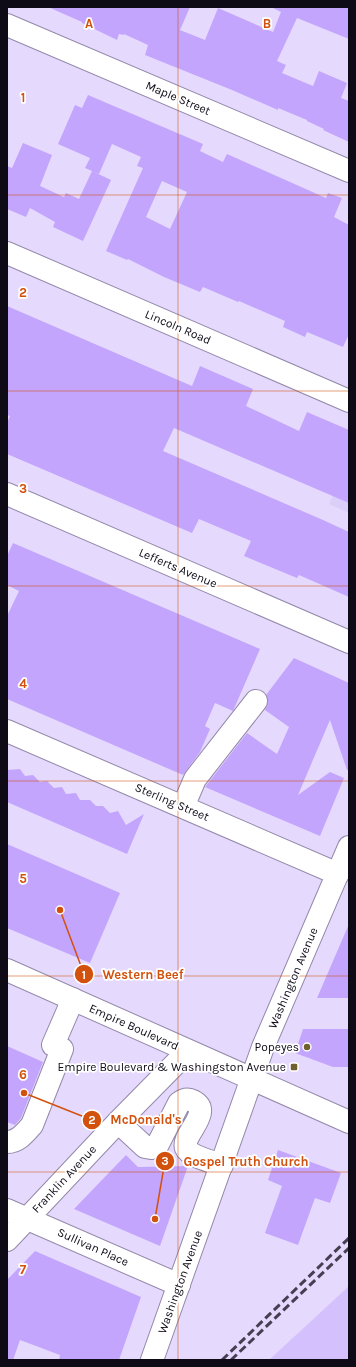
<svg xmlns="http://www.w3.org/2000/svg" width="356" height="1367" viewBox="0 0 356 1367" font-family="Karla,sans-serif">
<rect width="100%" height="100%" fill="#e5dafe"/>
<!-- built -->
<path fill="#dbcef8" d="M349,459V513L329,504Z"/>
<!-- green -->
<path fill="#d5c0fe" d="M349,1286V1360H269Z"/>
<!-- building -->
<path fill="#c4a5fd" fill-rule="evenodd" d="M48,7H190L180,30L205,40L218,8L273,32L281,12L271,7H349V39L297,18L277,61L286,65L282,73L313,86L319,71L347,83L341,98L349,101V142L323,130L324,129L307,121V120L278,108V110L232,90L145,55L148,45L124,34V35L119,34L117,40L82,23V22Z
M88,95L203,144L200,151L223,162L227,154L326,198L328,193L342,198L334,217L349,225V334L343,347L307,332L305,337L283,327L285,321L239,301L238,302L203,287L200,292L164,277L128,259L127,260L106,251L143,168L137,166L141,157L112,144L99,174L85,168L90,158L58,144L75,105L82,108ZM162,181L187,192L170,229L146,217Z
M23,143L52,155L40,186L64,197L66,193L79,199L92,171L111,180L83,241L53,227L55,222L30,208L26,217L7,209V166L12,168Z
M7,306L192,386L200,366L253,389L246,406L299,431L307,412L349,430V503L174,428L163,451L323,520L349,532V597L299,575L297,578L244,556L251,541L199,519L192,533L7,454V423L10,416L7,415Z
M13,543L260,649L233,711L215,703L205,726L210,729L200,752L183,775L7,699V616L19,591L7,585V556Z
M294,658L349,683V770H347L330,720L298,795L330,772L344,778L320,836L205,787L247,733L277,754L289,727L265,710L268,702L266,695Z
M20,769L25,776L33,775L40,782L47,781L54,788L62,787L66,794L76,793L80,800H90L96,806H103L110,813L118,811L126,825L144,814L127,854L7,802V770Z
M7,844L120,893L90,963L7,928Z
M349,924V998H317Z
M303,1029H349V1067H333L295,1053Z
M7,1046L43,1062L21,1118L15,1125L7,1122Z
M278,1150L341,1173L330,1203L315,1198L298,1245L265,1233L282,1186L268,1180Z
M126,1155L138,1167L188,1166L160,1246L74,1209Z
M35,1251L141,1297L119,1360H59L60,1355L20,1340L13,1360H7V1280Z"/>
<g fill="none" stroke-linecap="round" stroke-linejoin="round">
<!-- minor casing -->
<g stroke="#9388a9" stroke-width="24">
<path id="minor" d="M7,25L349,171
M7,253L349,401
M7,494L349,642
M7,731L338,874
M183,807L195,779L256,701
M53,1045L73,999
M118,1122L145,1147L151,1148L157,1146L179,1103C183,1100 187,1098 193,1101C214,1112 181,1135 186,1148C189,1156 213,1162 222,1165
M7,1142C18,1142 25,1133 32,1125L62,1049
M7,1210L179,1285
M7,1240L118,1122L188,1051"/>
</g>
<!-- major casing -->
<g stroke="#9388a9" stroke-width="24">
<path id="major" d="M7,970L349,1122
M152,1360L263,1047L349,847"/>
</g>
<!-- minor -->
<use href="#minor" stroke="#fff" stroke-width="22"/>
<!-- major -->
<use href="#major" stroke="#fff" stroke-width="22"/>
<!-- rail -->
<path stroke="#453f51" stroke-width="3" stroke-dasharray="8 4" stroke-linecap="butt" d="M222,1360L349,1238
M231,1360L349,1248"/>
</g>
<!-- grid -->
<path fill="none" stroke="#d2510d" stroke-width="1" stroke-opacity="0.55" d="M178,7V1360M7,195H349M7,391H349M7,586H349M7,781H349M7,976H349M7,1172H349"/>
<!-- markers -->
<g fill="#715f2e" stroke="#fff" stroke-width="1.5">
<circle cx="307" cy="1047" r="4"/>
<rect x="290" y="1063" width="8" height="8" rx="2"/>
</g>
<g text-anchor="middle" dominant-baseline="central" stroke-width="3.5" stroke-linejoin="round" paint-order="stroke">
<!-- street labels -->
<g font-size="12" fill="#0e0a16" stroke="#fff">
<text transform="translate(178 98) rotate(23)">Maple Street</text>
<text transform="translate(178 327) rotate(23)">Lincoln Road</text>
<text transform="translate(178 568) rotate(23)">Lefferts Avenue</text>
<text transform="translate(172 802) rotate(23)">Sterling Street</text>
<text transform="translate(293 978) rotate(-67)">Washington Avenue</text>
<text transform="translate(134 1027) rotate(24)">Empire Boulevard</text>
<text transform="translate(64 1179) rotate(-47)">Franklin Avenue</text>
<text transform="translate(93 1247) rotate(24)">Sullivan Place</text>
<text transform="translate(180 1282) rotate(-70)">Washington Avenue</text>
</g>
<!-- poi labels -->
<g font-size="12" fill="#0e0a16" stroke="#fff" text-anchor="end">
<text x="299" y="1047">Popeyes</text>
<text x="286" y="1067">Empire Boulevard &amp; Washingston Avenue</text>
</g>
</g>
<g font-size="13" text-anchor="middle" font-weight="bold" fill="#d2510d" stroke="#fff" stroke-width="3.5" stroke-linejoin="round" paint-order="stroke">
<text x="89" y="28">A</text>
<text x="267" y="28">B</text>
<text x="23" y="102">1</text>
<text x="23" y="297">2</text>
<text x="23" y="493">3</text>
<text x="23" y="688">4</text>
<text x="23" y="883">5</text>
<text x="23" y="1079">6</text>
<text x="23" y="1274">7</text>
</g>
<!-- callouts -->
<path fill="none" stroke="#d2510d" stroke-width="1.5" d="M60 910L84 974M24 1093L92 1120M155 1219L165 1161"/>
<g fill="#d2510d" stroke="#fff" stroke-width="1.5">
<circle cx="60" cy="910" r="4"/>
<circle cx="24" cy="1093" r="4"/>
<circle cx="155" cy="1219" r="4"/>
<circle cx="84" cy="974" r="10"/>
<circle cx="92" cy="1120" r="10"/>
<circle cx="165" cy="1161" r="10"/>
</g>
<g font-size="12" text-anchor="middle" font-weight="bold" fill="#fff">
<text x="84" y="979">1</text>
<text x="92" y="1124">2</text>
<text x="165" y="1165">3</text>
</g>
<g font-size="13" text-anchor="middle" font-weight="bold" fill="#d2510d" stroke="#fff" stroke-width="3.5" stroke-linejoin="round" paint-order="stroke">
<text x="143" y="979">Western Beef</text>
<text x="146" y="1124">McDonald's</text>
<text x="246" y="1166">Gospel Truth Church</text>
</g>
<!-- border -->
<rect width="356" height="1367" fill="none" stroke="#0e0a16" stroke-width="16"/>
</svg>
